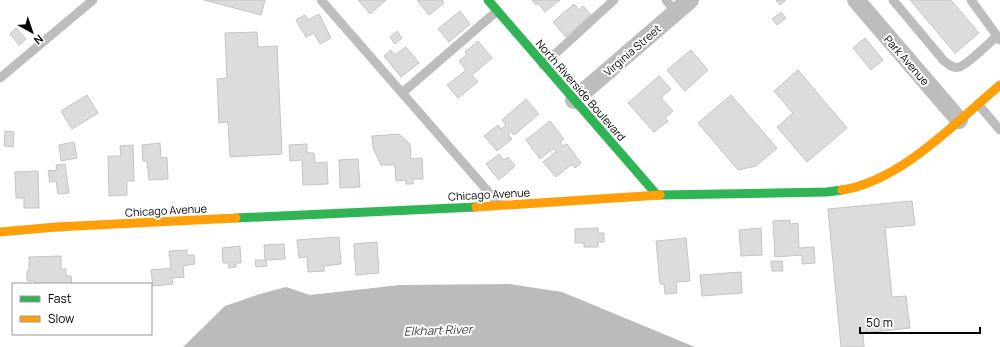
<svg xmlns="http://www.w3.org/2000/svg" width="1000" height="347" viewBox="0 0 1000 347" font-family="Manrope,sans-serif">
<rect width="100%" height="100%" fill="#fff"/>
<!-- water -->
<path fill="#bbb" d="M509,284L562,292L695,347H183L225,306L260,294L286,287L310,295L400,285Z"/>
<!-- building -->
<path fill="#dcdcdc" stroke="#c4c4c4" d="M204,0H265L261,15Z
M358,0H386L370,14Z
M417,0H442L444,3L429,15Z
M532,0H560L545,12L538,3L536,5Z
M776,0H786L780,5Z
M910,0H951L979,33L955,53Z
M574,4L579,10L583,6L591,15L566,37L553,22Z
M460,11L470,24L449,42L438,29Z
M781,12L786,18L777,25L772,19Z
M319,14L331,38L320,44L314,33L306,37L296,20L305,15L308,20Z
M16,28L26,39L19,45L10,34Z
M397,31L402,38L395,44L390,37Z
M257,32L258,47L277,46L282,154L230,157L228,122L219,123L217,79L227,78L225,33Z
M865,38L883,60L871,70L853,48Z
M478,41L492,58L472,75L478,82L458,98L447,85L466,70L459,61L467,54L465,52Z
M406,47L419,63L401,77L384,56L391,50L395,55Z
M691,50L708,70L685,91L667,70Z
M798,70L847,128L807,162L777,127L793,113L774,91Z
M659,76L671,89L661,98L673,111L665,118L668,121L654,132L628,103Z
M87,95L98,113L72,129L61,111Z
M731,95L777,148L756,166L738,170L698,123Z
M526,99L539,114L514,135L510,131L508,134L512,139L497,151L484,136L498,125L501,129L506,125L502,120Z
M550,121L564,139L560,142L563,146L567,144L581,163L575,168L572,164L556,177L543,162L556,152L553,149L540,159L526,140Z
M5,131L14,132L13,147L4,146Z
M399,134L410,144L411,159L422,158L423,179H413V184H406V180L396,181L395,165H381L373,148L372,136Z
M74,142L77,158L61,161L59,145Z
M160,143L161,158L167,157L168,179L149,180L147,161H143L142,145Z
M307,144V153H314L315,163L327,162L328,184L303,185L302,160L290,161L289,145Z
M133,145L134,181H127V195L109,196L108,156H121L120,146Z
M499,154L504,160L508,157L515,166L499,180L486,164Z
M358,159L360,187L340,188L339,160Z
M65,164L69,193L58,194L56,181L50,182L48,171L57,170L56,165Z
M38,171L39,208H24V198H16L15,172Z
M912,201L915,225L885,228L892,297L906,296L910,328L863,333L864,347H841L828,209Z
M790,220V224L798,223L799,248L814,247L815,263L802,264V255L775,257L773,221Z
M598,228V233H604V242H598V247H584V243H575V229Z
M761,228L762,255L741,256L739,230Z
M339,237L341,264L324,266V271L308,272L307,257L299,258L297,240Z
M686,238L690,281L676,282L677,293L665,294L664,284H660L656,241Z
M377,242L379,273L356,275L354,244Z
M284,244L285,259L266,260L267,266L256,267L255,260H265L264,245Z
M240,246L241,263H236V267L229,268L228,263H223L222,248Z
M187,250V255H194L195,264L183,266L184,277L172,278L173,284L153,286L151,270L171,268L169,251Z
M61,256V269H66V276H71L72,284H36L35,281H27V271H29V257Z
M771,261H782L783,271H772Z
M741,272L742,293L702,296L700,275Z"/>
<g fill="none" stroke-linecap="round" stroke-linejoin="round">
<!-- lane -->
<path stroke="#bdbdbd" stroke-width="9" d="M321,0L499,204
M666,0L676,12
M893,0L944,61C948,64 953,69 959,67C966,66 990,42 997,36
M971,0L1000,40
M543,65L614,0
M0,78L93,0
M402,93L497,11
M978,104L1000,130"/>
<!-- street -->
<path stroke="#bdbdbd" stroke-width="18" d="M856,0L959,120
M574,100L690,0"/>
<!-- fast -->
<path stroke="#30b455" stroke-width="9" d="M488,0L657,195
M660,195L827,192L842,190
M236,218L476,207"/>
<!-- slow -->
<path stroke="#ff9f0a" stroke-width="9" d="M842,190C901,181 956,122 1000,85
M476,207L660,195
M0,232L56,227L236,218"/>
</g>
<g text-anchor="middle" dominant-baseline="central" stroke-width="4" stroke-linejoin="round" paint-order="stroke">
<!-- street labels -->
<g font-size="11" fill="#000" stroke="#fff">
<text transform="translate(632 50) rotate(-41)">Virginia Street</text>
<text transform="translate(907 60) rotate(49)">Park Avenue</text>
<text transform="translate(581 90) rotate(49)">North Riverside Boulevard</text>
<text transform="translate(489 194) rotate(-3)">Chicago Avenue</text>
<text transform="translate(166 210) rotate(-3)">Chicago Avenue</text>
</g>
<!-- water labels -->
<g font-size="12" font-style="italic" fill="#3f3f3f" stroke="#fff">
<text transform="translate(438 330) rotate(-2)">Elkhart River</text>
</g>
</g>
<!-- legend -->
<rect x="12" y="283" width="140" height="52" fill="#ffffff" stroke="#999999"/>
<rect x="20" y="296" width="20" height="6" fill="#30b455" stroke="#999999"/>
<text x="48" y="303" font-size="12" fill="#000000">Fast</text>
<rect x="20" y="316" width="20" height="6" fill="#ff9f0a" stroke="#999999"/>
<text x="48" y="323" font-size="12" fill="#000000">Slow</text>
<!-- north arrow -->
<g transform="translate(32 32) rotate(140)" stroke="#ffffff" stroke-width="3" paint-order="stroke">
<path d="M0-3L7 15L0 10L-7 15Z" fill="#000000"/>
<text y="-6" font-size="11" font-weight="bold" text-anchor="middle" fill="#000000">N</text>
</g>
<!-- scale -->
<path d="M860 327v6h120v-6" fill="none" stroke="#000000" stroke-width="2"/>
<text x="866" y="327" font-size="12" fill="#000000" stroke="#ffffff" stroke-width="3" paint-order="stroke">50 m</text>
</svg>
